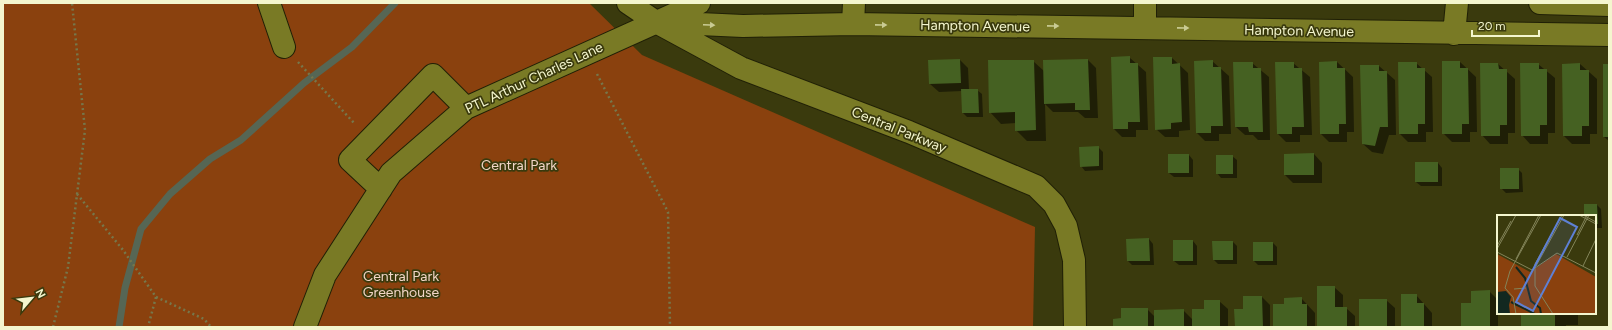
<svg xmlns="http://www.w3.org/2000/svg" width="1612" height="330" viewBox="0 0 1612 330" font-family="Figtree,sans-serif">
<rect width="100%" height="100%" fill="#3a3a0d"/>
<!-- green -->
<path fill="#8a410e" d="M3,3H589L642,55L1035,227L1033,327H3Z"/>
<!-- shadow -->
<path fill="#0007" d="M1130,58L1146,72L1148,130H1136V137H1122L1114,129Z
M1172,58L1188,73L1190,130L1179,131V137H1165L1156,129Z
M960,60L968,68L969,90H977L982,94L983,117H967L963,113L962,91L939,92L930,84Z
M1088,60L1096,68L1098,118H1085L1078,112H1053L1045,104L1046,141H1027L1016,130V123L1001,124L990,112L1033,61L1044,71Z
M1212,61L1229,76L1231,134H1219V141H1205L1197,133Z
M1337,62L1353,77L1354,132H1347V142H1329L1321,134Z
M1460,62L1476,77L1477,132H1470V142H1452L1444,134Z
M1252,63L1269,77L1270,140H1258L1253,135H1245L1236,127Z
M1293,63L1310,77L1312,135H1300V142H1286L1278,134Z
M1416,63L1432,77L1433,132H1426V142H1408L1400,134Z
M1498,64L1515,79V133H1508V144H1490L1482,135Z
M1538,64L1555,78V133H1548V144H1530L1522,135Z
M1580,64L1597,79V134H1590V144H1572L1564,136Z
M1609,65V141L1604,137Z
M1379,66L1395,80L1396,135H1389L1383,154L1372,152L1363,144Z
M1098,147L1103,152V170L1085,171L1081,166Z
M1314,154L1322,163V183H1293L1285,175Z
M1169,155H1189L1193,160V177H1174L1169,173Z
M1232,156L1237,160V178H1221L1217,173Z
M1438,163L1442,168V186H1421L1416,182Z
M1518,169L1522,173L1523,192L1506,193L1501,188Z
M1597,205L1601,209L1602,228H1595V216H1585Z
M1149,239L1153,244L1154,265H1132L1128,261L1127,240Z
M1193,241L1197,246V265H1179L1174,261Z
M1213,242H1233L1237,246V264H1218L1214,260Z
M1273,243L1277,247V265H1258L1254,261Z
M1334,287L1343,295V308H1346L1355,316V327H1318Z
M1489,291L1498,300V327H1462L1472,304Z
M1416,295L1432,313V327H1402Z
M1262,297L1270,305V327H1235L1244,310Z
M1301,298L1315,313V327H1274L1284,305Z
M1386,300L1395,308V327H1360Z
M1219,301L1228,309V327H1114L1122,319L1147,309L1155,317L1183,310L1193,320Z
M1522,313H1578V325H1566V327H1522Z"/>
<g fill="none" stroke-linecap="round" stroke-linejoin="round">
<!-- stream -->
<path stroke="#566654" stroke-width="7" d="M119,327L125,288L141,229L170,194L210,159L241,140L304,83L352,47L395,3"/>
</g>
<!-- building -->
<path fill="#456122" d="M1130,56V63H1138L1140,122H1128V129H1113L1111,57Z
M1153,57H1172V64L1180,63L1182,122L1171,123V129L1155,130Z
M960,59L961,83L929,84L928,60Z
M1088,59L1090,110H1075V103L1044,104L1043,60Z
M988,60H1034L1036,130L1015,131V112L989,113Z
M1213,60V67H1221L1223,126H1211V133H1196L1194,61Z
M1337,61V68H1345L1346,124H1339V134H1320L1319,62Z
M1442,61H1460V68H1468L1469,124H1462V134H1442Z
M1233,62H1253V68H1261L1263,132H1249L1248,127H1235Z
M1275,62H1294V68H1302L1304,127H1292V134H1277Z
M1398,62H1417V68H1425V124H1418V134H1399Z
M1480,63H1498L1499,69H1507V125H1500V136H1481Z
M1520,63H1539V69H1547V125H1540V136H1521Z
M1580,63V70H1589V126H1582V136H1563L1562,64Z
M1603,64H1609V137H1603Z
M1360,65H1379V71H1387L1388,127H1380L1375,146L1362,144Z
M961,89H978L979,113H962Z
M1099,146V166L1080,167L1079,147Z
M1314,153V175H1284V154Z
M1168,154H1189V173H1168Z
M1216,155H1233V174H1216Z
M1415,162H1438V182H1415Z
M1500,168H1519V189H1500Z
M1584,204H1597L1598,224H1595V216H1584Z
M1149,238L1150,261H1127L1126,239Z
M1173,240H1193V261H1173Z
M1212,241H1233V260H1213Z
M1253,242H1273V261H1253Z
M1317,286H1335V307H1347V327H1317Z
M1490,290V327H1461V303H1471V291Z
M1401,294H1417V303H1424V327H1401Z
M1243,296H1262L1263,327H1235L1234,309H1243Z
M1302,297V304H1307V327H1273V304H1284V298Z
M1359,299H1387V327H1359Z
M1204,300H1220V327H1192V309H1204Z
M1121,308H1148V327H1113V319L1121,318Z
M1184,309V327H1154V310Z
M1521,313H1555V327H1521Z"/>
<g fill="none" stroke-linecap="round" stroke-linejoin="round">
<!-- minor casing -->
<g stroke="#202006" stroke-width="24">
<path id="minor" d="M269,3L284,47
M628,3L656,22L741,68L909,132L1036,186L1054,204L1066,226L1074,260L1075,327
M1540,3L1609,5
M656,22L743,26L853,24L1609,35
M853,24L854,3
M1145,27V3
M1454,34L1457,3
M381,189L350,160L433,75L466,108
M305,327L325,275L391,173L466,108L699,3"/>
</g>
<!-- path -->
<path stroke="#76774b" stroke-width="2.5" stroke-dasharray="2 3" stroke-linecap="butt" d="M298,62L354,123
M597,74L668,212L670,327
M77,194L123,250L156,297L148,327
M156,297L204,319L211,327
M53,327L68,267L85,130L72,3"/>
<!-- minor -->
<use href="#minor" stroke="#797a25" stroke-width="22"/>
</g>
<!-- one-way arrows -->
<defs><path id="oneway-solid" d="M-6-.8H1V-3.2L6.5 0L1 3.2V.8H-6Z"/></defs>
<g fill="#c9cb93">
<use href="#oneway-solid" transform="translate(709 25) rotate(3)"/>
<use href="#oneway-solid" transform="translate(881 25) rotate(1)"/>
<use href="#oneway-solid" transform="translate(1053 26) rotate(1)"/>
<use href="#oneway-solid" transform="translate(1183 28) rotate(1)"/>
</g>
<g text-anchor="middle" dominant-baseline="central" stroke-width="3.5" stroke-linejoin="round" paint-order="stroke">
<!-- street labels -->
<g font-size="14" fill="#f4f6ce" stroke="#3a3a0d">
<text transform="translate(975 26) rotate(1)">Hampton Avenue</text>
<text transform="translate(1299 31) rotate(1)">Hampton Avenue</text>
<text transform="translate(534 78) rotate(-25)">PTL Arthur Charles Lane</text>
<text transform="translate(899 130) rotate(22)">Central Parkway</text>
</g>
<!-- park labels -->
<g font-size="14" fill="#f2d5c6" stroke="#3a3a0d">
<text x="519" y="165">Central Park</text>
<text x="401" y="276">Central Park<tspan x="401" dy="16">Greenhouse</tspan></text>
</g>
</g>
<!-- overview -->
<g transform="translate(1497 215)">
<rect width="99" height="99" fill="#3a3a0d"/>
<path d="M0,39L33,57L59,39L99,62V99H0Z" fill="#8a410e"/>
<path d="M9,76L14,82L12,90L13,99H0V77Z" fill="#122820"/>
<path fill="none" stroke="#122820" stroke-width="2" d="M19,52L28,63L34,86L43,93L44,99M14,87L38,99"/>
<path fill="none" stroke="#84855a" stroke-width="1" d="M82,0L99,9M86,0L99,7M80,20L90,0M0,31L14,6M0,34L19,0M0,37L35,55L60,38L99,58M70,42L92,0M19,44L42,0M39,51L67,0M86,51L99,24M8,73L13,56L44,0M8,73L16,82L19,99M17,74L29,73M56,99L38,71V49L65,0"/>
<path fill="#5e80d5" fill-opacity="0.15" stroke="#5e80d5" stroke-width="2" d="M63,3L80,12L36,96L19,87Z"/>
<rect width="99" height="99" fill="none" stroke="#f4f6ce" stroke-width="2"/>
</g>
<!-- border -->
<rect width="1612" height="330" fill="none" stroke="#f4f6ce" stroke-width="8"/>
<!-- north arrow -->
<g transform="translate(32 298) rotate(62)" stroke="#3a3a0d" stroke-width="3" paint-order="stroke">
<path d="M0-3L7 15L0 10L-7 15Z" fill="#f4f6ce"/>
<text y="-6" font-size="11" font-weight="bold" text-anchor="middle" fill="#f4f6ce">N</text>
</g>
<!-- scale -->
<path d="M1472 30v6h67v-6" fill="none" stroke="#f4f6ce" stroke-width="2"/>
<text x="1478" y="30" font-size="12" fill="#f4f6ce" stroke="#3a3a0d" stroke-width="3" paint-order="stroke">20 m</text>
</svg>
